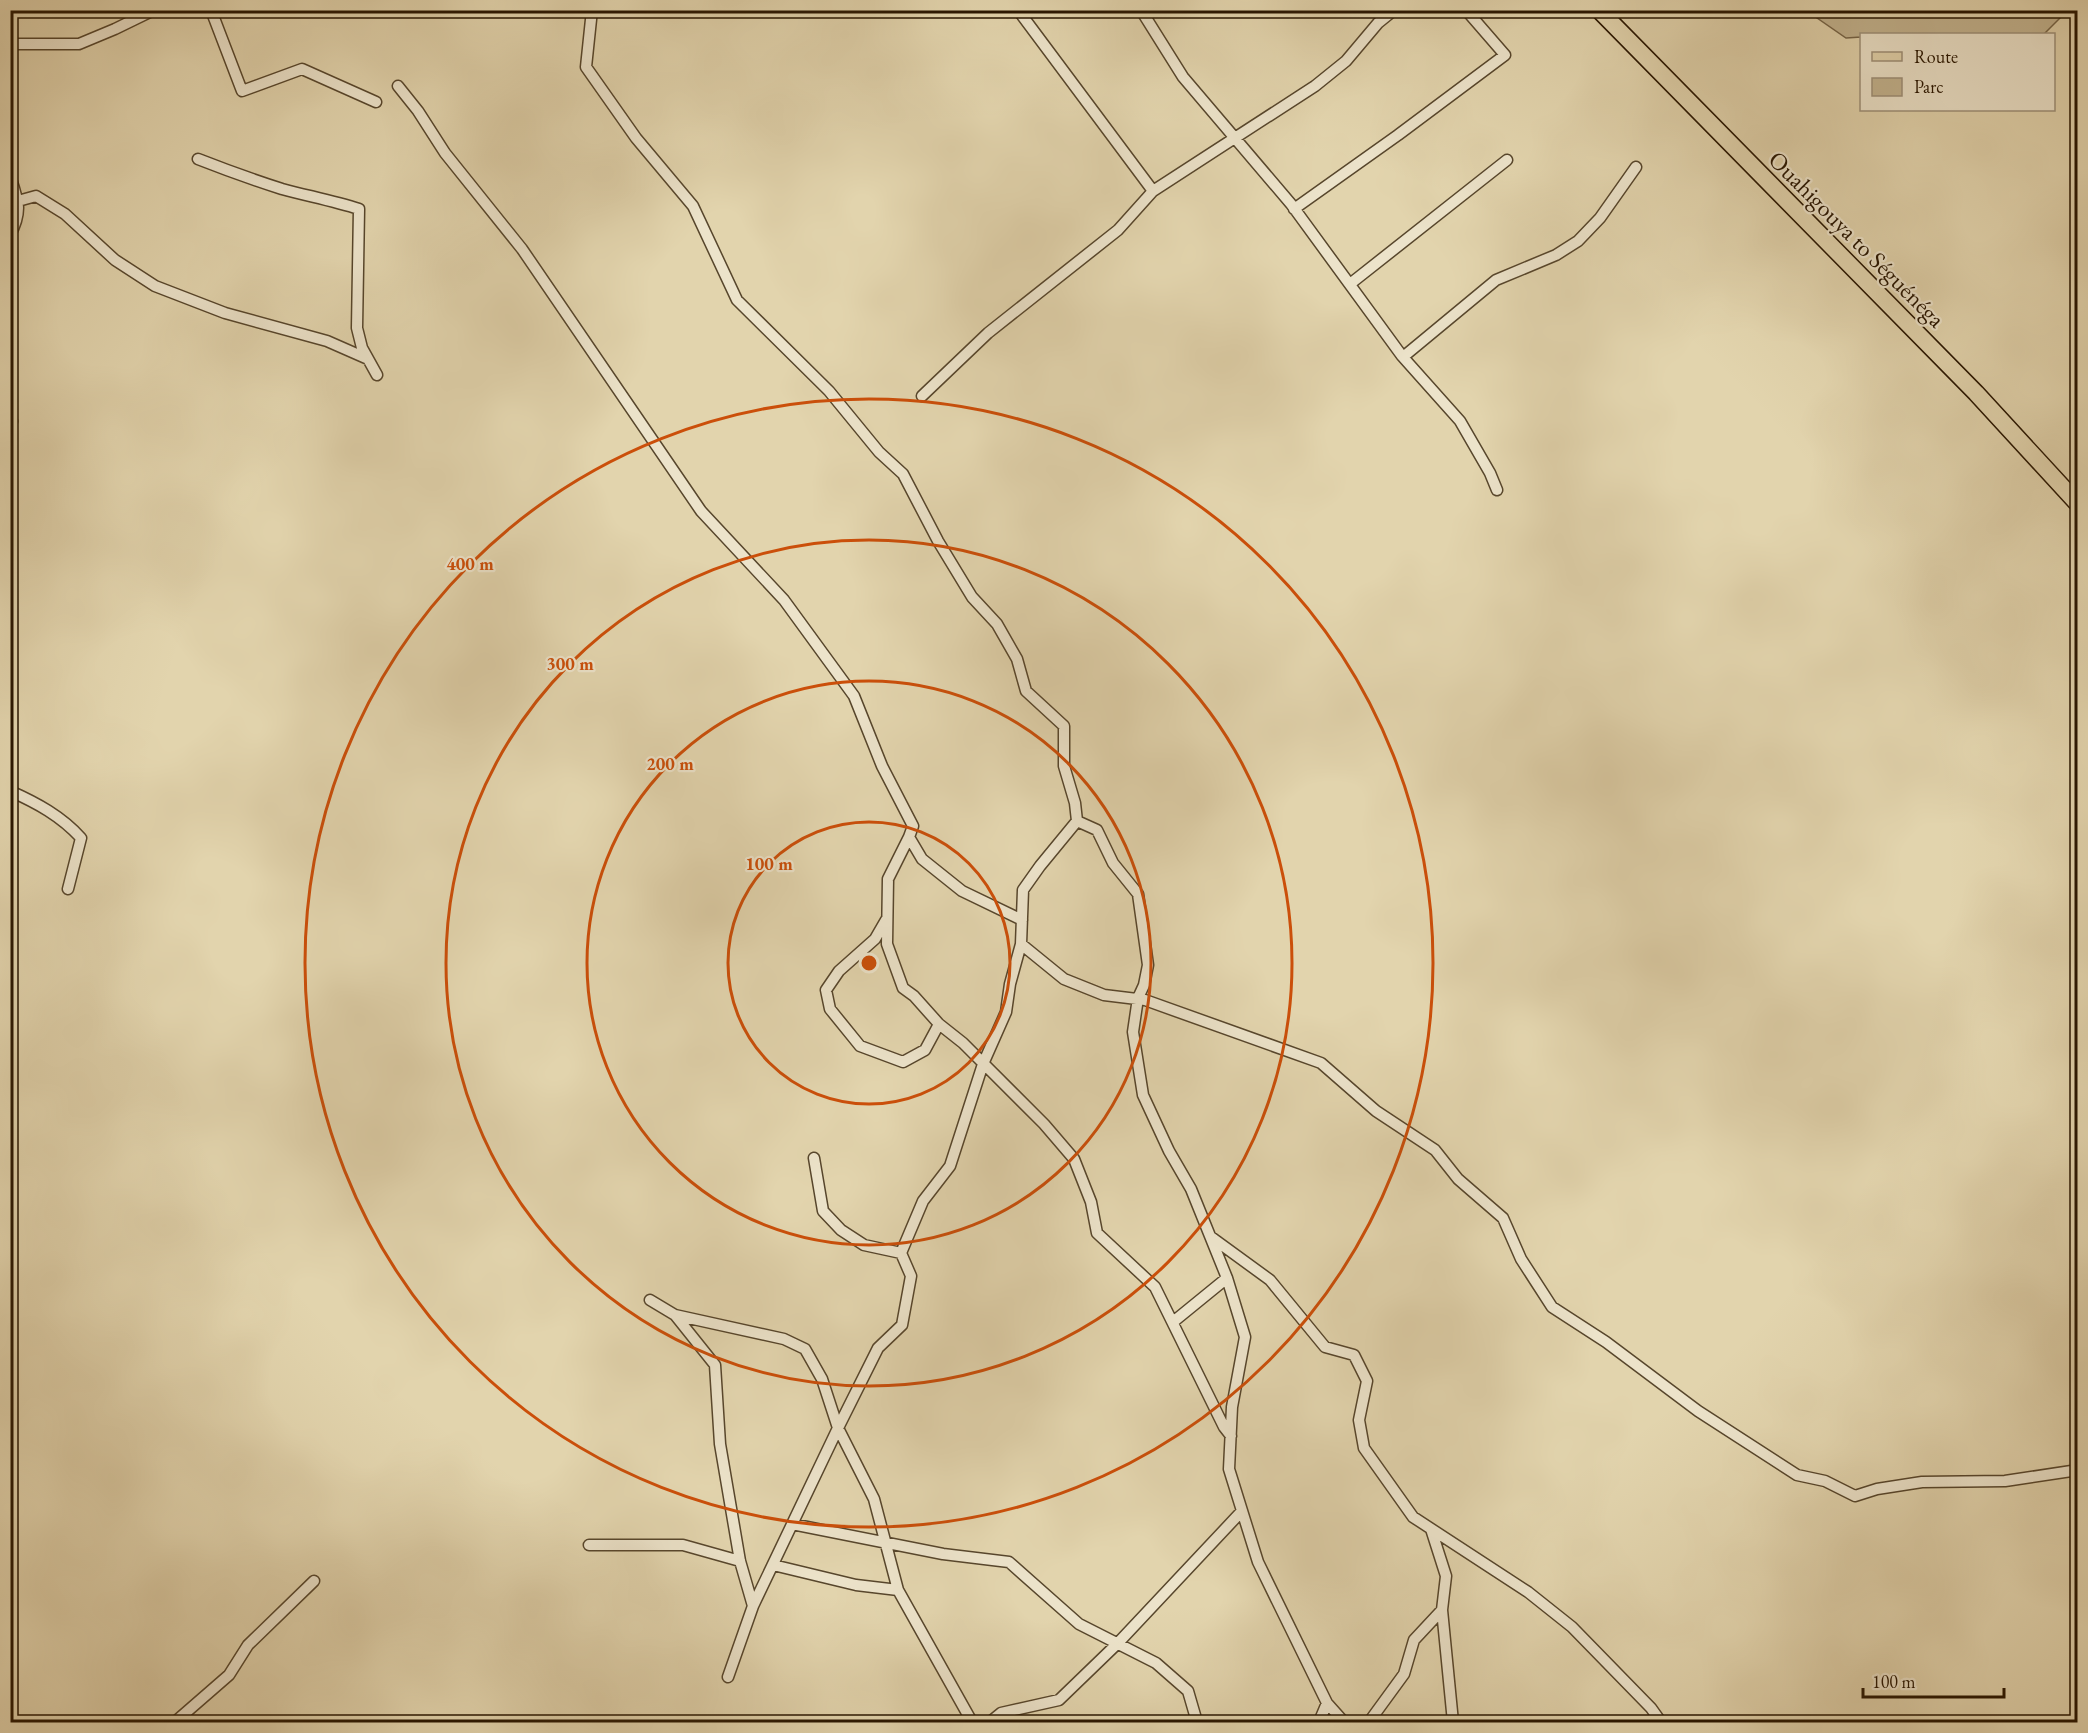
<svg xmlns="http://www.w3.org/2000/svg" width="2088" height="1733" viewBox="0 0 2088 1733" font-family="'EB Garamond',serif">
<rect width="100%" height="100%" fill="#e2d4ad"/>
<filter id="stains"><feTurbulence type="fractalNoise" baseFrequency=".00333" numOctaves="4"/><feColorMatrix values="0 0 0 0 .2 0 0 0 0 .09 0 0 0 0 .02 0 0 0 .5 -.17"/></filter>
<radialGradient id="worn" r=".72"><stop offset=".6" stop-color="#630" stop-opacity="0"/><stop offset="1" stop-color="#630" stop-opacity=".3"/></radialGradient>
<!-- green -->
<path fill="#c3b490" stroke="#766548" stroke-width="1.5" d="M2060,11V18L2044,34H1862L1861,37L1846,38L1807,11Z"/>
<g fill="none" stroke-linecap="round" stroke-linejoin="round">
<!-- minor casing -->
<g stroke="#57462c" stroke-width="13">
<path id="minor" d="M211,10L242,91L302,69L376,102
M592,10L586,67L636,138L693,206L737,300L829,391L879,452L903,474L938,541L972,597L997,624L1017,659L1026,691L1064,726V766L1075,803L1077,821L1097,830L1113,863L1138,894L1148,965L1144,985L1138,998L1133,1032L1143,1095L1169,1151L1191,1189L1227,1278L1245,1337L1232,1407L1229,1469L1258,1562L1327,1703L1319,1722
M1018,10L1153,191
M1141,10L1183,77L1291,204L1402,356L1460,421L1490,473L1497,490
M10,44H79L115,29L154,10
M398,86L418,111L445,153L522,249L701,511L784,600L854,696L882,766L913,826L909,837L888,879L887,944L903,988L914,996L939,1024L963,1043L1044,1124L1074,1159L1091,1202L1097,1233L1155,1287L1224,1427L1231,1436
M198,159C226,170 254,180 282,189C308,196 334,201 359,209L357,328L362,348L377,375
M10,176C18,200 23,211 10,235
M18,201L36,196L65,214L115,260L155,286L225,313L327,341L368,359
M1294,209L1398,135L1505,55L1466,10
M1350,284L1507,160
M1403,357L1496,280L1556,255L1578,241L1600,218L1636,167
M922,396L988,333L1118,230L1153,191L1315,86L1346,61L1378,23L1394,10
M10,418L12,421L10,430
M10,791C37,803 61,816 81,838L68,889
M909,837L922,859L962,891L1022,920
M886,920L875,939L839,971L826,990L830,1009L860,1046L903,1062L925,1050L939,1024
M1021,944L1064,979L1104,995L1145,1000L1321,1063L1376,1111L1435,1150L1458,1179L1503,1218L1521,1259L1552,1307L1606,1342L1698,1411L1797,1475L1825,1481L1855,1496L1877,1489L1922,1482L2005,1481L2078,1470
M814,1158L823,1211L841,1230L864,1245L901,1253
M1211,1237L1270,1280L1325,1347L1354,1355L1367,1381L1359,1420L1364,1448L1413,1517L1528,1592L1572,1627L1651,1708L1661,1722
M650,1300L675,1315L784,1339L805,1349L822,1379L838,1428L874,1499L898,1590
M675,1315L715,1365L720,1444L740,1561L753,1606
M1173,1322L1227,1278
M792,1524L943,1554L1009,1562L1079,1624L1156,1663L1188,1691L1197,1722
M1431,1529L1446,1576L1442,1610L1453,1722
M589,1545H683L740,1561
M773,1565L856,1585L898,1590L972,1722
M728,1677L753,1606L838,1428L878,1348L902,1325L911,1276L901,1253L923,1201L950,1166L983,1064L1006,1012L1010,984L1021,944L1023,890L1040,866L1077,821
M1327,1703L1344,1722
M175,1722L229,1675L248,1645L314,1581
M990,1722L1001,1713L1059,1700L1118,1643L1242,1511
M1369,1722L1404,1674L1414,1640L1442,1610"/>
</g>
<!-- primary casing -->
<g stroke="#291601" stroke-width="19">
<path id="primary" d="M1599,10L1976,393L2078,504"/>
</g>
<!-- minor -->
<use href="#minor" stroke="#ece3ca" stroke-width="10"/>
<!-- primary -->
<use href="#primary" stroke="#e2d4ad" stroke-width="16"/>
</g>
<!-- distance rings -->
<g fill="none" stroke="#cb4f0a" stroke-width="3">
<circle cx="869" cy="963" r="141"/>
<circle cx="869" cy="963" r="282"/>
<circle cx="869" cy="963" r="423"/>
<circle cx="869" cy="963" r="564"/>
</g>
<g text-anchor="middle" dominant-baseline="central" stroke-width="4.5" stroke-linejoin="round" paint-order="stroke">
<!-- street labels -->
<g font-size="24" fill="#291601" stroke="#ece3ca">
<text transform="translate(1857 239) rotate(45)">Ouahigouya to Séguénéga</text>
</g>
</g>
<circle cx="869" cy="963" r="9" fill="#cb4f0a" stroke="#ece3ca" stroke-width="3"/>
<g font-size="18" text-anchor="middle" font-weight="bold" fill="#cb4f0a" stroke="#ece3ca" stroke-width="4.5" stroke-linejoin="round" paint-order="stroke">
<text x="470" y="570">400 m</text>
<text x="570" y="670">300 m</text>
<text x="670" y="770">200 m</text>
<text x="769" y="870">100 m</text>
</g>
<!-- margin -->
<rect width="2088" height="1733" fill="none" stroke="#e2d4ad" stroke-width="36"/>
<rect x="12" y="12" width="2064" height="1709" fill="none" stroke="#291601" stroke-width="3"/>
<rect x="18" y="18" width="2052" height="1697" fill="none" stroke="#291601" stroke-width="1.5"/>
<!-- legend -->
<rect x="1860" y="33" width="195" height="78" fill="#ece3ca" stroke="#9e917a" stroke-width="1.5"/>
<rect x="1872" y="52" width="30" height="9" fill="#e2d4ad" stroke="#9e917a" stroke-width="1.5"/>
<text x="1914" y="63" font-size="18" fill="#291601">Route</text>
<rect x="1872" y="78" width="30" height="18" fill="#c3b490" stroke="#9e917a" stroke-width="1.5"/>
<text x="1914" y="93" font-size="18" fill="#291601">Parc</text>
<!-- scale -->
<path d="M1863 1688v9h141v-9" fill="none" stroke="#291601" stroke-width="3"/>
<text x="1872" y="1688" font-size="18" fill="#291601" stroke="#ece3ca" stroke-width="4.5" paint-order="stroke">100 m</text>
<rect width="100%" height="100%" filter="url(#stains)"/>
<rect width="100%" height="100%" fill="url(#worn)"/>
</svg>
